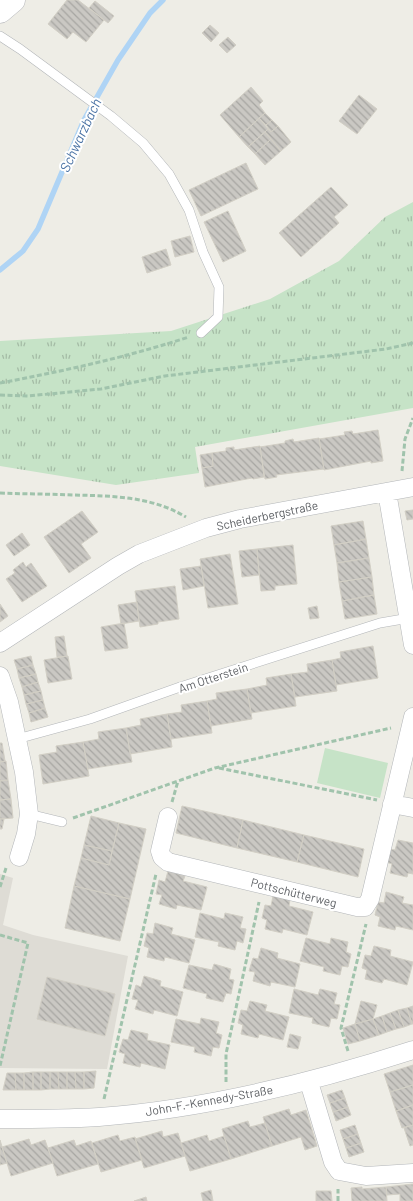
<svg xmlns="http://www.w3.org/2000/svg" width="413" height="1201" viewBox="0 0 413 1201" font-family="Barlow,sans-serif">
<defs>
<pattern id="grass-tufts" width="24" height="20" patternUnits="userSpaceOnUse" patternTransform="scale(1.25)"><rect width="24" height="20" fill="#c6e3c7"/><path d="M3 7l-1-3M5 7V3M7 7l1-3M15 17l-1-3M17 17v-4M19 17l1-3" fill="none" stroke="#a4bba5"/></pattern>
<pattern id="building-back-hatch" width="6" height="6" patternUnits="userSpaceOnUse" patternTransform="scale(1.25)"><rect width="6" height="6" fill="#cac8c3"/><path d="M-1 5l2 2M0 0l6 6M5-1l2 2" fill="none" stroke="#a7a6a2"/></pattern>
</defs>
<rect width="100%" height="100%" fill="#eeede6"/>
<!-- education -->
<path fill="#dedcd5" d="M0,874L13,878L3,925L33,935L128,956L107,1069L0,1068Z"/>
<!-- grass -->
<path fill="url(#grass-tufts)" d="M413,202V408L195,447L199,473L116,485L0,466V341L171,331L270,299L339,261L385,217Z"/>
<!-- pitch -->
<path fill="#c6e3c7" d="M325,748L388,763L380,798L317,783Z"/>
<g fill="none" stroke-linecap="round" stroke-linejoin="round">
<!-- stream -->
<path stroke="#afd4f5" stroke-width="5.5" d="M0,270L23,251L38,229L84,120L118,60L150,13L163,0"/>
</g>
<!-- building -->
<path fill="url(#building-back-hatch)" stroke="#d2cfc5" d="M67,0H78L104,20L86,42L73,32L67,39L48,24Z
M95,1L114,16L108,23L89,8Z
M210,25L219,33L211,42L202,33Z
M228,37L236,45L227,53L219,45Z
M251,87L263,101L259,105L265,113L239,137L220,115Z
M359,95L377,109L357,134L339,121Z
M265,113L272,120L266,125L259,118Z
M259,118L268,129L248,147L239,137Z
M272,120L278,126L271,132L266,125Z
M278,126L291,142L281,151L265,132L268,129L271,132Z
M265,132L271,139L255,154L248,147Z
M271,139L281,151L265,165L255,154Z
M246,163L258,189L201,216L189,190Z
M331,187L348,205L334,217L339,223L301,257L279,233Z
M228,211L246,251L223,262L204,222Z
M190,236L194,252L175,257L171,241Z
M166,249L171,265L147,273L142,257Z
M378,430L383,461L371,463V461L324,470L319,439L345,435L344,432L352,431L353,434Z
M319,438L324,469L276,475L277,477L265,479L260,447L285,443V441L293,439L294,442Z
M260,446L264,477L253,479L252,478L205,487L202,468L213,466L212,453L226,451V448L234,447V450Z
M212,453L213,466L202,468L200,455Z
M413,510V519L407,520L405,511Z
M82,511L98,532L81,544L91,558L69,573L44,537Z
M363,521L366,539L334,545L331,526Z
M22,533L30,545L14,556L6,545Z
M366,539L369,558L337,563L334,545Z
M293,545L297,584L275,586V590L261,591L257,549Z
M257,549L259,575L242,577L239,551Z
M230,554L238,604L208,608L200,559Z
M369,558L372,577L339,582L337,563Z
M23,562L26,567L31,563L47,586L22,602L6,579L15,573L13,570Z
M201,566L204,586L183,590L180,569Z
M372,577L374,595L342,601L339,582Z
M175,586L179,619L158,622V624L140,627L135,591Z
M374,595L377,614L345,619L342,601Z
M137,602L139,621L121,624L118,605Z
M0,604L8,616L0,622Z
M317,606L319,618L310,619L308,608Z
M124,623L128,648L105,651L101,627Z
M64,636L67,656L57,657L55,637Z
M373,646L378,678L336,685L332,660L341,658L340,652Z
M31,656L33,665L17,669L14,660Z
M68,656L72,679L48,683L44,660Z
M332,660L337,691L295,697L291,674L308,672L307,664Z
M33,665L36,674L19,678L17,669Z
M36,674L38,682L22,687L19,678Z
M291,674L296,706L251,713L247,689L267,685L266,678Z
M38,682L41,691L24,695L22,687Z
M247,689L252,719L211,726L207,701L217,699L216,693Z
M41,691L43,700L26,704L24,695Z
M43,700L45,708L29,713L26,704Z
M207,701L212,733L171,739L167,714L182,712L181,705Z
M45,708L48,717L31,722L29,713Z
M167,714L172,747L130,754L126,728L141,725L140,719Z
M126,728L132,762L88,769L83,742L99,739L98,732Z
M83,742L89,776L43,784L39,755L57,752L56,746Z
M0,743H2L5,761L0,762Z
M6,761L8,780L0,781V762Z
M8,780L11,799L0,800V781Z
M11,799L13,818L0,819V800Z
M182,806L243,820L237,848L176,833Z
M91,816L119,823L112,851L84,845Z
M0,819H4L2,829H0Z
M243,820L304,835L297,862L237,848Z
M119,823L146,829L130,899L74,886L81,858L109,865Z
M304,835L364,849L358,877L297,862Z
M398,840L413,843V874L408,873L407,877L390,873L392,864L386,862L390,849L395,850Z
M84,845L112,851L109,865L81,858Z
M168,871L185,876L183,881L207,887L201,910L177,905L176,909L159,904L162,895L156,894L159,880L165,882Z
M74,886L130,899L120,941L65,928Z
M386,892L404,897L402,903L413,905V930L396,926L395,930L378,926L380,917L375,915L378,902L384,903Z
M273,896L290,900L289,906L313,912L307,935L283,929L282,933L265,929L267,920L262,918L265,905L271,906Z
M200,913L224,919L225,913L243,917L240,928L246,929L243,943L237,941L235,950L218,946L219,942L195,937Z
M155,923L173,928L171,934L195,940L189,963L165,957L164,961L147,957L149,948L144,946L147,933L153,934Z
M306,938L330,944L331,938L348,942L346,952L351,954L348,967L342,966L340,975L323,971L324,967L300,961Z
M374,946L391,950L390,956L413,962L407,985L384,979L382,983L365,979L367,970L362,968L365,955L371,956Z
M261,948L278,953L277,958L300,964L295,987L271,982L270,986L253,981L255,972L249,971L253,958L258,959Z
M214,964L231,969L229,979L234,980L231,994L226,993L223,1002L206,998L207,994L183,988L189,965L212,970Z
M144,976L161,981L160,986L183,992L177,1016L154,1010L153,1014L135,1009L138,1000L132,999L136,985L141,987Z
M47,977L115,994L105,1036L37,1019Z
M294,989L318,995L320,989L337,993L334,1004L340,1005L337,1019L331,1018L329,1027L312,1023L313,1018L289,1013Z
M250,1001L267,1005L265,1011L289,1017L283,1040L259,1034L258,1038L241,1034L243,1025L238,1023L241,1010L247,1011Z
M361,1001L377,1005L373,1019L355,1024Z
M413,1006V1024H412L407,1008Z
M407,1008L412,1024L404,1027L398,1010Z
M398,1010L404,1027L396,1029L390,1013Z
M390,1013L396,1029L387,1032L382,1016Z
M382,1016L387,1032L379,1035L373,1019Z
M201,1018L219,1022L216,1033L222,1035L219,1048L213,1047L211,1056L194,1052L195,1047L171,1042L176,1019L200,1024Z
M373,1019L379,1035L360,1041L355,1024Z
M355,1024L360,1041L348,1044L343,1028Z
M131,1030L148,1034L147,1040L170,1045L165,1069L141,1063L140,1067L123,1063L125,1054L119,1052L123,1039L128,1040Z
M290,1034L301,1037L298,1049L287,1047Z
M413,1065V1085L390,1092L384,1074Z
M96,1071L94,1088L84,1089V1072Z
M33,1072H41V1090H33Z
M33,1072V1090H24V1073Z
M41,1072H50V1089L41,1090Z
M50,1072H58L59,1089H50Z
M58,1072H67V1089H59Z
M67,1072H75L76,1089H67Z
M75,1072H84V1089H76Z
M7,1073H15L16,1090H3Z
M15,1073H24V1090H16Z
M413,1085V1105L396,1111L390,1092Z
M342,1090L345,1098L330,1103L327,1095Z
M345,1098L348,1107L333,1112L330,1103Z
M413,1105V1125L402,1128L396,1111Z
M348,1107L351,1115L336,1121L333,1112Z
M289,1109L291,1115L306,1110L317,1146L305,1150L301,1137L272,1146L263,1117Z
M248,1121L250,1127L265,1123L272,1146L231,1159L222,1129Z
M355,1125L358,1134L343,1139L340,1130Z
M413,1125V1145L410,1146L404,1128Z
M162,1131L163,1137L178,1133L185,1156L144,1168L135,1139Z
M358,1134L361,1143L346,1148L343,1139Z
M118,1135L120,1141L135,1137L142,1160L101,1172L92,1143Z
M207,1135L209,1141L224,1136L231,1159L190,1171L181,1143Z
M29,1139L31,1145L45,1140L53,1163L11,1176L2,1147Z
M0,1140L7,1163L0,1165Z
M74,1140L76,1146L91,1141L98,1164L57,1176L48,1148Z
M361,1143L364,1152L349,1157L346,1148Z
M413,1184V1201H400V1194L387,1195L386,1187Z
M362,1187V1189L386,1187L387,1201H352L351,1188Z
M211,1190L213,1201H203L201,1193Z
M316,1191H331L332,1201H316Z
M146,1197L147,1201H134Z"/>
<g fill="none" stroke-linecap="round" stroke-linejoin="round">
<!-- service casing -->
<g stroke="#b3b6b9" stroke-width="10">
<path id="service" d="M0,36L20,49L111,116L143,143L169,174L189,210L203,252L219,287L218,317L201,333
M17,739L90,719L180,687L380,623L409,618
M29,814L62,822"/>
</g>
<!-- minor casing -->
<g stroke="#b3b6b9" stroke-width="19">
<path id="minor" d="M387,492L413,645
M0,643L118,566L139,554L206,528L240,519L413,487
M0,676L9,702L24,772L29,814L26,834L19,857
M392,804L413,808
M168,817L160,851L162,857L168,862L357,907H365L370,899L413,717
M309,1082L333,1162L339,1171L366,1176L413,1173
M0,1119C33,1119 66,1119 99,1117C206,1109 311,1083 413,1050"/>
</g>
<!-- secondary casing -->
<g stroke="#b3b5b9" stroke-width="25">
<path id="secondary" d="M0,11L13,0"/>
</g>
<!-- path -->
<path stroke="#a0c3ac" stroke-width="3" stroke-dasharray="5 2.5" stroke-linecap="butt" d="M0,383C64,371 127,357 189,337
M0,395L28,396L101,389L165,376L386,349L413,343
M402,471L405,439L413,418
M0,493C24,494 49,494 73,495C112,496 151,496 186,517
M219,768L377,800
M172,802L178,781
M73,818L215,768L391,728
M0,887L6,868
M0,935L28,943L0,1066
M348,1051L341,1028L366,924
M226,1082V1054L259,902
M104,1099L156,874
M338,1201V1189"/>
<!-- service -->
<use href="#service" stroke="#fff" stroke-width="9"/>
<!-- minor -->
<use href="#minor" stroke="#fff" stroke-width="18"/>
<!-- secondary -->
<use href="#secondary" stroke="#fff" stroke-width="24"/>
</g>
<g text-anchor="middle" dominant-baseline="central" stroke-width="4" stroke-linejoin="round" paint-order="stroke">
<!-- street labels -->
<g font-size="12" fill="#5e6165" stroke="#fff">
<text transform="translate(267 515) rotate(-12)">Scheiderbergstraße</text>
<text transform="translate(213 677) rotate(-18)">Am Otterstein</text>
<text transform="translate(294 892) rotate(14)">Pottschütterweg</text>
<text transform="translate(209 1100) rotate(-10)">John-F.-Kennedy-Straße</text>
</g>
<!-- water labels -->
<g font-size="14" font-style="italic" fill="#4d75a6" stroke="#fff">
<text transform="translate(80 135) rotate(-65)">Schwarzbach</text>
</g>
</g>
</svg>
